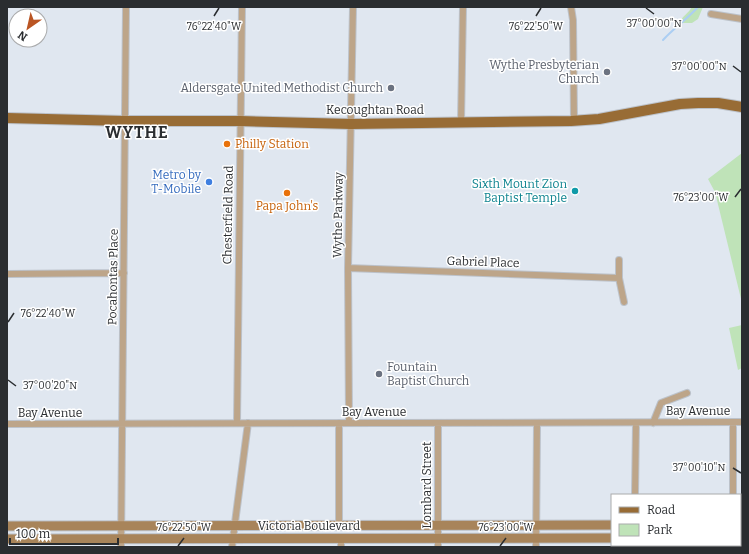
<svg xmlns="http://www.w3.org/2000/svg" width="749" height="554" viewBox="0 0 749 554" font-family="Bitter,serif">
<rect width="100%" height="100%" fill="#e0e7f0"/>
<!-- green -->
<path fill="#bfe3b8" d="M692,7H703L698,19L692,23H679C682,16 689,13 692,7Z
M742,153V303L715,192L708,179Z
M742,325V368L738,370L729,328Z"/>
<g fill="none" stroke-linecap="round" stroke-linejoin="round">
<!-- stream -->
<path stroke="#abcef3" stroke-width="2" d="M663,40C674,28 687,19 698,7"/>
<!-- minor casing -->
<g stroke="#bcc2ca" stroke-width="8">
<path id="minor" d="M571,7L573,20L574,121
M711,14L742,19
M461,122L463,7
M619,260V278L624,302
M348,268L619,278
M7,274L124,273
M733,422V495
M237,423L242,7
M349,423L348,268L353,7
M653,423L661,403L687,393
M7,424L742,422
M635,495L636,423
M339,525V423
M635,545V547
M734,545V547
M121,547L126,7
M232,547L236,515L248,423
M341,547V538
M438,547V423
M536,547L537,423"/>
</g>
<!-- secondary casing -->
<g stroke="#bcc2ca" stroke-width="11">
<path id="secondary" d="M740,525H742
M7,526L612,525
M740,537H742
M7,539L612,538"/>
</g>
<!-- primary casing -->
<g stroke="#bcc2ca" stroke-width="12">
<path id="primary" d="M7,118L125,121H240L351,124L571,121L599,119L680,104L698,103H718L742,107"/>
</g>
<!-- minor -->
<use href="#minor" stroke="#bda589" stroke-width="6"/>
<!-- secondary -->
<use href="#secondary" stroke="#a8845a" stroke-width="9"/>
<!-- primary -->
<use href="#primary" stroke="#986c35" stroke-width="10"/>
</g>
<!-- ticks -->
<path fill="none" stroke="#2a2d30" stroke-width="1.5" d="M646,8L654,14M214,16L219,8M536,16L541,8M733,66L741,72M735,197L741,189M8,322L14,313M8,380L16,386M733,468L741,473M178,546L184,538M500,546L506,538"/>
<!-- markers -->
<g fill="#6b7280" stroke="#fff" stroke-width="1.5">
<circle cx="607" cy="72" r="4"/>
<circle cx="391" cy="88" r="4"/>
<circle cx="379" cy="374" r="4"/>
</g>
<g fill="#e8710a" stroke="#fff" stroke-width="1.5">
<circle cx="227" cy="144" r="4"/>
<circle cx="287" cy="193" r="4"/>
</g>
<circle fill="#3f7fe0" stroke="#fff" stroke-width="1.5" cx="209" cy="182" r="4"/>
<circle fill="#0f9aa8" stroke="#fff" stroke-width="1.5" cx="575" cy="191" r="4"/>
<g text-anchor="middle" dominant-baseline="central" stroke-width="3" stroke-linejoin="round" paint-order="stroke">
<!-- worship labels -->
<g font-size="12" fill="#5b616d" stroke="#fff" text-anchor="end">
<text x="599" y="65">Wythe Presbyterian<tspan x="599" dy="14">Church</tspan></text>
<text x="383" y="88">Aldersgate United Methodist Church</text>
<text x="387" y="367" text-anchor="start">Fountain<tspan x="387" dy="14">Baptist Church</tspan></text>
</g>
<!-- street labels -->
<g font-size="12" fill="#2a2d30" stroke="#fff">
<text x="375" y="110">Kecoughtan Road</text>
<text transform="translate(228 215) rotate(-89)">Chesterfield Road</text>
<text transform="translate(338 215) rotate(-89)">Wythe Parkway</text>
<text transform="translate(483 262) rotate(2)">Gabriel Place</text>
<text transform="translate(113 277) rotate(-89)">Pocahontas Place</text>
<text x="698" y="411">Bay Avenue</text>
<text x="374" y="412">Bay Avenue</text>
<text x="50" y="413">Bay Avenue</text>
<text transform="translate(427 485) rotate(-90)">Lombard Street</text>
<text x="309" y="526">Victoria Boulevard</text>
</g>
<!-- food labels -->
<g font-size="12" fill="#c56008" stroke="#fff" text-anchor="start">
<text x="235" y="144">Philly Station</text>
<text x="287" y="206" text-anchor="middle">Papa John's</text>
</g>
<!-- shop labels -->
<g font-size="12" fill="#366cbe" stroke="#fff" text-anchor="end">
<text x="201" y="175">Metro by<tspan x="201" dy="14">T-Mobile</tspan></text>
</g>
<!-- culture labels -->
<g font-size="12" fill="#0d838f" stroke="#fff" text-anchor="end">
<text x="567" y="184">Sixth Mount Zion<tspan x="567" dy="14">Baptist Temple</tspan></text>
</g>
<!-- district labels -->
<g font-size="16" font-weight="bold" letter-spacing="1" fill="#2a2d30" stroke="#fff">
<text x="137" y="132">WYTHE</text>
</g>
</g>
<g font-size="10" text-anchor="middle" fill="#2a2d30" stroke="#fff" stroke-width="3" stroke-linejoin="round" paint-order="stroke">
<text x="654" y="27">37°00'00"N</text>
<text x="214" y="30">76°22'40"W</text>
<text x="536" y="30">76°22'50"W</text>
<text x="699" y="70">37°00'00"N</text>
<text x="701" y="201">76°23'00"W</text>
<text x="48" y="317">76°22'40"W</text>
<text x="50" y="389">37°00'20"N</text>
<text x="699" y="471">37°00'10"N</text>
<text x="184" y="531">76°22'50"W</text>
<text x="506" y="531">76°23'00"W</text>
</g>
<!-- border -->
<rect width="749" height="554" fill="none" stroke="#2a2d30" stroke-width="16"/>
<!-- legend -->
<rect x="611" y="494" width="130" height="52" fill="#ffffff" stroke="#aaabac"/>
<rect x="619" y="507" width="20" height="6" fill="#986c35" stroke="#aaabac"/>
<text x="647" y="514" font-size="12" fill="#2a2d30">Road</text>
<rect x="619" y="524" width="20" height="12" fill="#bfe3b8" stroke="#aaabac"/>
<text x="647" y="534" font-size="12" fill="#2a2d30">Park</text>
<!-- north arrow -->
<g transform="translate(28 28) rotate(214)"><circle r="19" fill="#ffffff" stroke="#aaabac"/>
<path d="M0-3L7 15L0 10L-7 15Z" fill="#ba5523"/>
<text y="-6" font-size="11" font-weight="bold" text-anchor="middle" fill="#2a2d30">N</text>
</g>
<!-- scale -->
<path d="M10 538v6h108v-6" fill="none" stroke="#2a2d30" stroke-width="2"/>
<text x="16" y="538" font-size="12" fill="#2a2d30" stroke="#ffffff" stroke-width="3" paint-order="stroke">100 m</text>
</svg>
